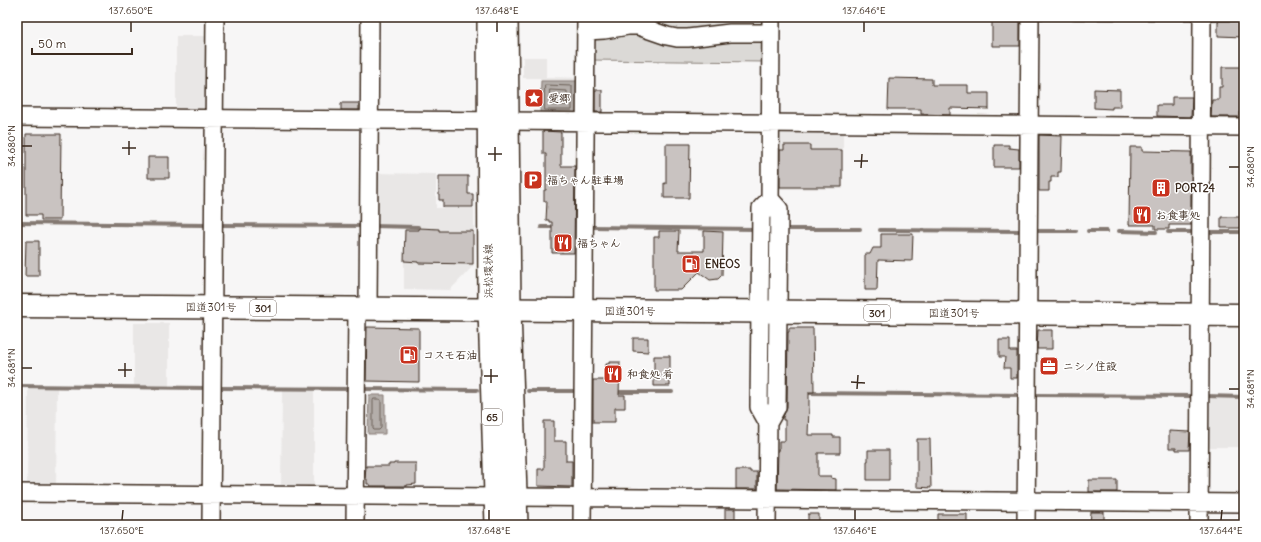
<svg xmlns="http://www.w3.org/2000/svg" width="1261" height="542" viewBox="0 0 1261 542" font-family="Delius,'Klee One',sans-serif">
<rect width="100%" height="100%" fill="#f7f6f6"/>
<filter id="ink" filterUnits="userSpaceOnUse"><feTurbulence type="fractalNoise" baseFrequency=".025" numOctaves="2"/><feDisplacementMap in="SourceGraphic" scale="8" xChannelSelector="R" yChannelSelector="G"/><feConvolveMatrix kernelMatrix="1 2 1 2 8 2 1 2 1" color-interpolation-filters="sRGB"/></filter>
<g filter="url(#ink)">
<!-- built -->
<path fill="#e9e7e6" d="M176,36H209L208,114H176Z
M523,57H546V77L582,78L581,114L540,117V78H523Z
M775,127H843V189H775Z
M372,173L436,174V208H474V265L450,290L404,289V228H418V226L371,225Z
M134,323H169V386H134Z
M28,388H57L56,490L27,489Z
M282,390H314V492L281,491Z
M1205,398H1244V447H1204Z"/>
<!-- green -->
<path fill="#dbd9d6" stroke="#8b827a" d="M590,17H765V62L590,60Z"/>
<!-- water -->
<path fill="#b4aeaa" stroke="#847972" d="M541,81H577V115H540Z
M369,395H385V434H368Z"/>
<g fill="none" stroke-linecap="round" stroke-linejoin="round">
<!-- shore -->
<path stroke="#6b5f56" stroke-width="1" d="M545,85L572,86V110H545Z
M550,90L567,91V105H550Z
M374,399H379L381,400V428L379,430H374L373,429V401Z"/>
<!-- stream -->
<path stroke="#847972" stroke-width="4" d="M902,17L1025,18
M1035,18L1197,19
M1208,19L1244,20
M17,223L206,225
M220,225L364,226
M372,226L418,227
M541,227H557
M590,227L755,229
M783,229H860
M880,230L1025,231
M1033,231H1076
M1088,231H1107
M1119,231L1156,232
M1168,232H1195
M1207,232H1244
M17,386L206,388
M218,388L352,389
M361,389L477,390
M528,391H578
M615,392H672
M805,393L1023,395
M1032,395L1195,396
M1205,396L1244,397"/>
</g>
<!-- building -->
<path fill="#c9c3c1" stroke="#3b2a1e" d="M992,20H1020V46H992Z
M1218,21H1244V37L1218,36Z
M1222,67H1241L1240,117H1211L1212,100H1219V87H1222Z
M889,78L932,79V85H968V93H989V109L950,108V115L921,114V109H888Z
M1094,89L1120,90V107H1112V109L1094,108Z
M595,90H602V112H595Z
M1172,97H1192L1191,117L1157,116V105H1172Z
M341,103H359V110H341Z
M543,131L561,132V166H575L574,253H552V222H549V220H546L547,201H544V190H546V154H543Z
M26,134H61L60,220H41V215H26Z
M1039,135L1062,136L1061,172H1058V177H1051V182H1049V191H1039Z
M666,144H690L689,198H664V183L666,184Z
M784,145H810V150H842V187H780V150H784Z
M994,145H1009V148L1019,149V167H994Z
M1130,147H1142V151L1191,152V225H1169V229H1155V225H1129Z
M148,157H169V178H148Z
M439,176H468V194H473V207H443V200H439Z
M1221,217H1240V228H1221Z
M419,228L439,229V231H473V264L418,263V262L404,261L405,230H419Z
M659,231H679L678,251H704V231L723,232L722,275L718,279L710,280L699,272L681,290H654V237H659Z
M881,234H913L912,261L878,260L877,290H865V254H870L873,248H881Z
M26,241H39V276H25Z
M367,327L419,328V382L366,381Z
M789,328H813L814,392H809V407L808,435H833V437H840V453H818V476H831V478L836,479V490L777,489L778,449H779V441H785V420H783V417L787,407L788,332H789Z
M1038,330H1052V349H1037Z
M633,338H648V352L633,351Z
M999,340H1010V351H1017V378H1010V368H1004L1005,357H999Z
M654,356H670V386H654Z
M609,362H620L619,395H625V408H615V422H593V380H606V364H609Z
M544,421H554V441H566V461H572V487L538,486V469H544Z
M1169,431L1190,432L1189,450H1176V448H1169Z
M917,439H930L931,488L917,487Z
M868,450H889V480H867V461H868Z
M394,463H416V484L407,485V486H370V484H367V479H365L366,466H389V464H394Z
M736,470H750V472H757V489H736Z
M1089,480H1117V492H1089Z
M725,509H735V524L725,523Z
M1091,512H1104V525H1090Z
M808,514H819V525H808Z
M938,514H967V525H938Z"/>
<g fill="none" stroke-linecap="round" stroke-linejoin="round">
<!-- minor-tunnel -->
<path stroke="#d1cdcb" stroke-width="17" stroke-dasharray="17 8" stroke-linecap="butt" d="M769,331V293"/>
<!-- minor casing -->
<g stroke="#3b2a1e" stroke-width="20">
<path id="minor" d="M586,31L604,30L628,26H638L667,36L677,38H688L730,33H771
M17,117L1244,127
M770,199L779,209L777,407L768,423L759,407L761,208Z
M770,209L771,17
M368,309L370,17
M17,493L495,497
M516,497L1244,503
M211,525L215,17
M355,525L357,309
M582,525L586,17
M767,525L768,413
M1026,525L1030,17
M1199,525L1202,17"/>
</g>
<!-- major casing -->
<g stroke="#3b2a1e" stroke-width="24">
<path id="major" d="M488,17L489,310L496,525
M507,17L510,310L517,525"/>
</g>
<!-- highway casing -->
<g stroke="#3b2a1e" stroke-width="25">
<path id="highway" d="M17,306L1244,315"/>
</g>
<!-- minor -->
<use href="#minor" stroke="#fff" stroke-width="17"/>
<!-- major -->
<use href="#major" stroke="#fff" stroke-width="21"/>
<!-- highway -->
<use href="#highway" stroke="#fff" stroke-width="22"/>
</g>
</g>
<!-- ticks -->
<path fill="none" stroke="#3b2a1e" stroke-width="1.5" d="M131,32V22M497,32V22M864,32V22M22,146H32M122,148H136M488,154H502M129,155V141M495,161V147M854,161H868M1229,167H1239M861,168L862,154M22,368H32M118,370H132M484,376H498M125,377V363M851,382L865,383M491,383V369M857,389L858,375M1229,389H1239M122,520L123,510M489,520V510M855,520V510M1221,520L1222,510"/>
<!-- icons -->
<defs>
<g id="sight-square" transform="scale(1)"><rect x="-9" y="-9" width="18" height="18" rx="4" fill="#c8321e" stroke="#fff"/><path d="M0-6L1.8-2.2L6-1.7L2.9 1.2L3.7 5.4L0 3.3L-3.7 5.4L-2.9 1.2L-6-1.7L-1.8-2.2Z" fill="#fff"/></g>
<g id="parking-square" transform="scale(1)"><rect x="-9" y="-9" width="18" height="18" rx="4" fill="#c8321e" stroke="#fff"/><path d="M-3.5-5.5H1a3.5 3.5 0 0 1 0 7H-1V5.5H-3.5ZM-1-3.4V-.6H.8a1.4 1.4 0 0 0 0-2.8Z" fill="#fff"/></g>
<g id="building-square" transform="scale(1)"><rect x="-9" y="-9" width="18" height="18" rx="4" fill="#c8321e" stroke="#fff"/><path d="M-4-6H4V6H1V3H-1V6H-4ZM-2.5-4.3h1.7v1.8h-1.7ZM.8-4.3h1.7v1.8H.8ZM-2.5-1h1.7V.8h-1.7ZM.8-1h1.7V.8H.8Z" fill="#fff"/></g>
<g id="restaurant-square" transform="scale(1)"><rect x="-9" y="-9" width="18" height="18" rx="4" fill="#c8321e" stroke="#fff"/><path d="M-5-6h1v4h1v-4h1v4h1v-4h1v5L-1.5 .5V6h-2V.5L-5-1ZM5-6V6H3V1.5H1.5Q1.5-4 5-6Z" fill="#fff"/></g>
<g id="fuel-square" transform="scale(1)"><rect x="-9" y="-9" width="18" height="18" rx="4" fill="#c8321e" stroke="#fff"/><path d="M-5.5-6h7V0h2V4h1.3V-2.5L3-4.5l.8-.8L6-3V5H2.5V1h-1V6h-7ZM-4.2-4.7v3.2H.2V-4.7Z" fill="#fff"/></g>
<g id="office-square" transform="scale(1)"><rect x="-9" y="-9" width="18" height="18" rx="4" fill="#c8321e" stroke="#fff"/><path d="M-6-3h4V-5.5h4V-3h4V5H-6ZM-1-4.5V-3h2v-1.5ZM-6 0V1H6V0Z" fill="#fff"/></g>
</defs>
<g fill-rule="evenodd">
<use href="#sight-square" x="534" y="98"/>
<use href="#parking-square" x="533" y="180"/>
<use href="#building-square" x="1161" y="188"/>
<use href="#restaurant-square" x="1142" y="215"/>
<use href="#restaurant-square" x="563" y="243"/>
<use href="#fuel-square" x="691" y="264"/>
<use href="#fuel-square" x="409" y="355"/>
<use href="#office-square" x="1049" y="366"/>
<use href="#restaurant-square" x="613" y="374"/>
</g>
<g text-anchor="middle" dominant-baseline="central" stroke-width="3" stroke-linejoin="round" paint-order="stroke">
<!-- shield labels -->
<g fill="#fff" stroke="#766a62" stroke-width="1">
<rect x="250" y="300" width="26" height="16" rx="3"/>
<rect x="864" y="305" width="26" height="16" rx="3"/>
<rect x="482" y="409" width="20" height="16" rx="3"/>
</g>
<g font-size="10" font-weight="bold" fill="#3b2a1e">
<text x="263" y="308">301</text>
<text x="877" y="313">301</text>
<text x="492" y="417">65</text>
</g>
<!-- poi labels -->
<g font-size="11" font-weight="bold" fill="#3b2a1e" stroke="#fff" text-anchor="start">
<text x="548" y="98">愛郷</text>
<text x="547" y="180">福ちゃん駐車場</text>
<text x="1175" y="188">PORT24</text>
<text x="1156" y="215">お食事処</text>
<text x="577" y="243">福ちゃん</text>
<text x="705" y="264">ENEOS</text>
<text x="423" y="355">コスモ石油</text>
<text x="1063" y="366">ニシノ住設</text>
<text x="627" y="374">和食処 肴</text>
</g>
<!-- street labels -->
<g font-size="11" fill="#3b2a1e" stroke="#fff">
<text transform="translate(488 271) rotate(-90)">浜松環状線</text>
<text x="211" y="307">国道301号</text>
<text x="630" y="311">国道301号</text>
<text x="954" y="313">国道301号</text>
</g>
</g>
<!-- margin -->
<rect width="1261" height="542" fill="none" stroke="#fff" stroke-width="44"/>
<!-- scale -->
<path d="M32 48v6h100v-6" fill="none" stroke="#3b2a1e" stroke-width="2"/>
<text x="38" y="48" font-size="12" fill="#3b2a1e" stroke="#ffffff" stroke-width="3" paint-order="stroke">50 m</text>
<rect x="22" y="22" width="1217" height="498" fill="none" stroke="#3b2a1e" stroke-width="1.5"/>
<g font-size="10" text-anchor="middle" fill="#3b2a1e">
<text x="131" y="14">137.650°E</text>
<text x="497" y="14">137.648°E</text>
<text x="864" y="14">137.646°E</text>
<text transform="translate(11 146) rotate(-90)" y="4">34.680°N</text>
<text transform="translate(1250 167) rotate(-90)" y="4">34.680°N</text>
<text transform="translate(11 368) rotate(-90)" y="4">34.681°N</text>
<text transform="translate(1250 389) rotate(-90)" y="4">34.681°N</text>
<text x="122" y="534">137.650°E</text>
<text x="489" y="534">137.648°E</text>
<text x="855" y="534">137.646°E</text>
<text x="1221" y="534">137.644°E</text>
</g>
</svg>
